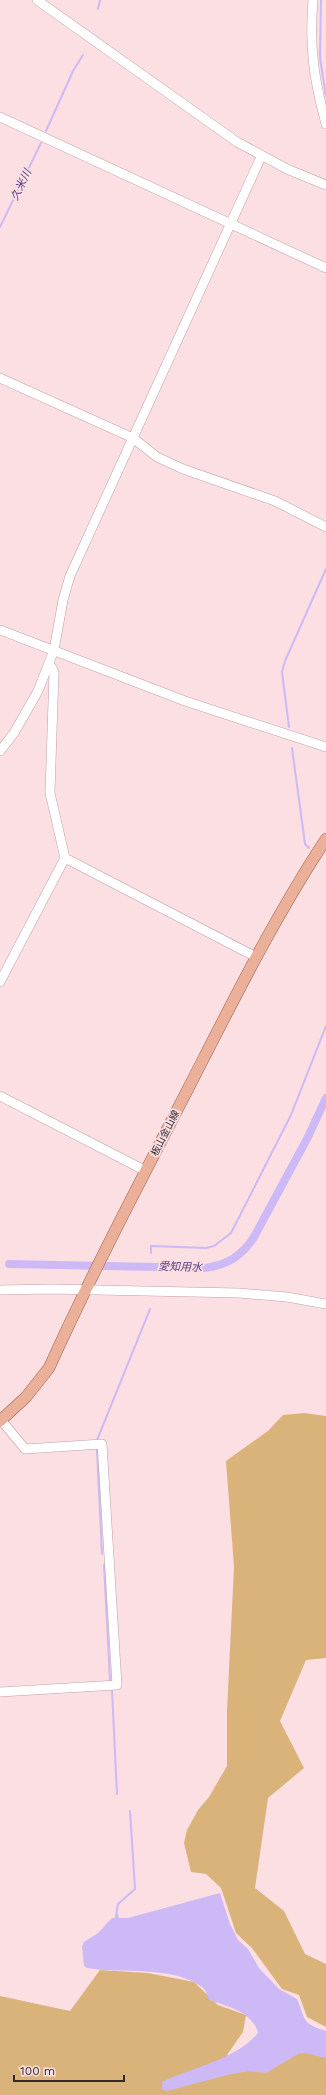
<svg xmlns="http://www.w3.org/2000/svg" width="326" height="2095" viewBox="0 0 326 2095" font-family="'Work Sans','Noto Sans JP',sans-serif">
<rect width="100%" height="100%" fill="#fcdfe3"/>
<!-- green -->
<path fill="#dab37b" d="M304,1413L326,1416V1658L306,1660L280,1721L304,1768L268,1798L255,1888L284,1911L305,1954L326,1964V2027L307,2017L299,1995L282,1989L252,1948L236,1933L221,1888L206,1874L191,1872L184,1843L187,1830L198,1810L209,1797L227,1766V1710L234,1567L226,1461L268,1431L283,1415Z
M100,1970L148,1973L194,1982L218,2005L246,2015L243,2032L227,2055L263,2068L294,2049L326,2050V2095H0V1996L70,2011Z"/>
<!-- water -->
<path fill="#cdb9f5" d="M220,1893L230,1924L238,1940L248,1949L259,1968L279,1989L297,1999C306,2020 301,2023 326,2031V2058L305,2053L298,2054L266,2073L250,2071L231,2074L167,2091L162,2089V2082C193,2067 235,2060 258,2033C253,2012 227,2006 209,2000C207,1995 206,1990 202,1987C171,1965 122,1974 87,1968L84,1966L82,1946L84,1942L98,1933L112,1918H115V1914H118L119,1918H128Z"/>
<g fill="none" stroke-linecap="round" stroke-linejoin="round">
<!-- stream -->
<path stroke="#cdb9f5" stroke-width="2" d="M321,0L320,58L326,96
M98,9L100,0
M46,131L73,71L83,55
M0,227L41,143
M289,727L282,672L285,661L326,569
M292,748L305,844L309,848
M151,1253V1246L206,1248L214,1246L231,1233L291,1115L326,1026
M97,1440L150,1309
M97,1450L102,1554
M104,1565L110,1680
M112,1690L117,1794
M116,1916L118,1904L135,1889L130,1811"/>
<!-- canal -->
<path stroke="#cdb9f5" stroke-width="8" d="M9,1264L205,1268C227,1265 242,1256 254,1237L308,1137L326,1098"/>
<!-- minor casing -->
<g stroke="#bca1a5" stroke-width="10">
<path id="minor" d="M37,0L237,142L287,169L326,185
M313,0C309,47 314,80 326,124
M0,117L326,268
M0,378L133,438L157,457L183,469L275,501L326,527
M0,630L185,701L326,747
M0,751L14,733L38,691L54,650L63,600L70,576L261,157
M65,858L256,957
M0,982L65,858L50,793L54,672L49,663
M0,1096L146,1171
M0,1290L50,1289L239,1293L287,1297L326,1304
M0,1692L117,1685L102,1444L25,1449L1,1420"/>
</g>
<!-- major casing -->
<g stroke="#a25f46" stroke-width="12">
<path id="major" d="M0,1421L26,1397L49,1368C92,1273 141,1180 189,1087C232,1003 274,918 326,839"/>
</g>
<!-- minor -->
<use href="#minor" stroke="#fff" stroke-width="9"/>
<!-- major -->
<use href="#major" stroke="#ebb09a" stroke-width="11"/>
</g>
<g text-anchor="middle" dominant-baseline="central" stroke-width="3.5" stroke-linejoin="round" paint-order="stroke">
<!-- street labels -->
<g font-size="10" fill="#322829" stroke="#fcdfe3">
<text transform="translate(165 1133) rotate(-63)">板山金山線</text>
</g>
<!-- water labels -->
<g font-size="11" font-style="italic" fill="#593d85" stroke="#fcdfe3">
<text transform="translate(21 185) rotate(-64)">久米川</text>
<text transform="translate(180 1267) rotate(1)">愛知用水</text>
</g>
</g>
<!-- scale -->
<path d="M14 2075v6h110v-6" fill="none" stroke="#322829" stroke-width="2"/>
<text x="20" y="2075" font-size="12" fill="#322829" stroke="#fcdfe3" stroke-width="3" paint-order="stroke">100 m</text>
</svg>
